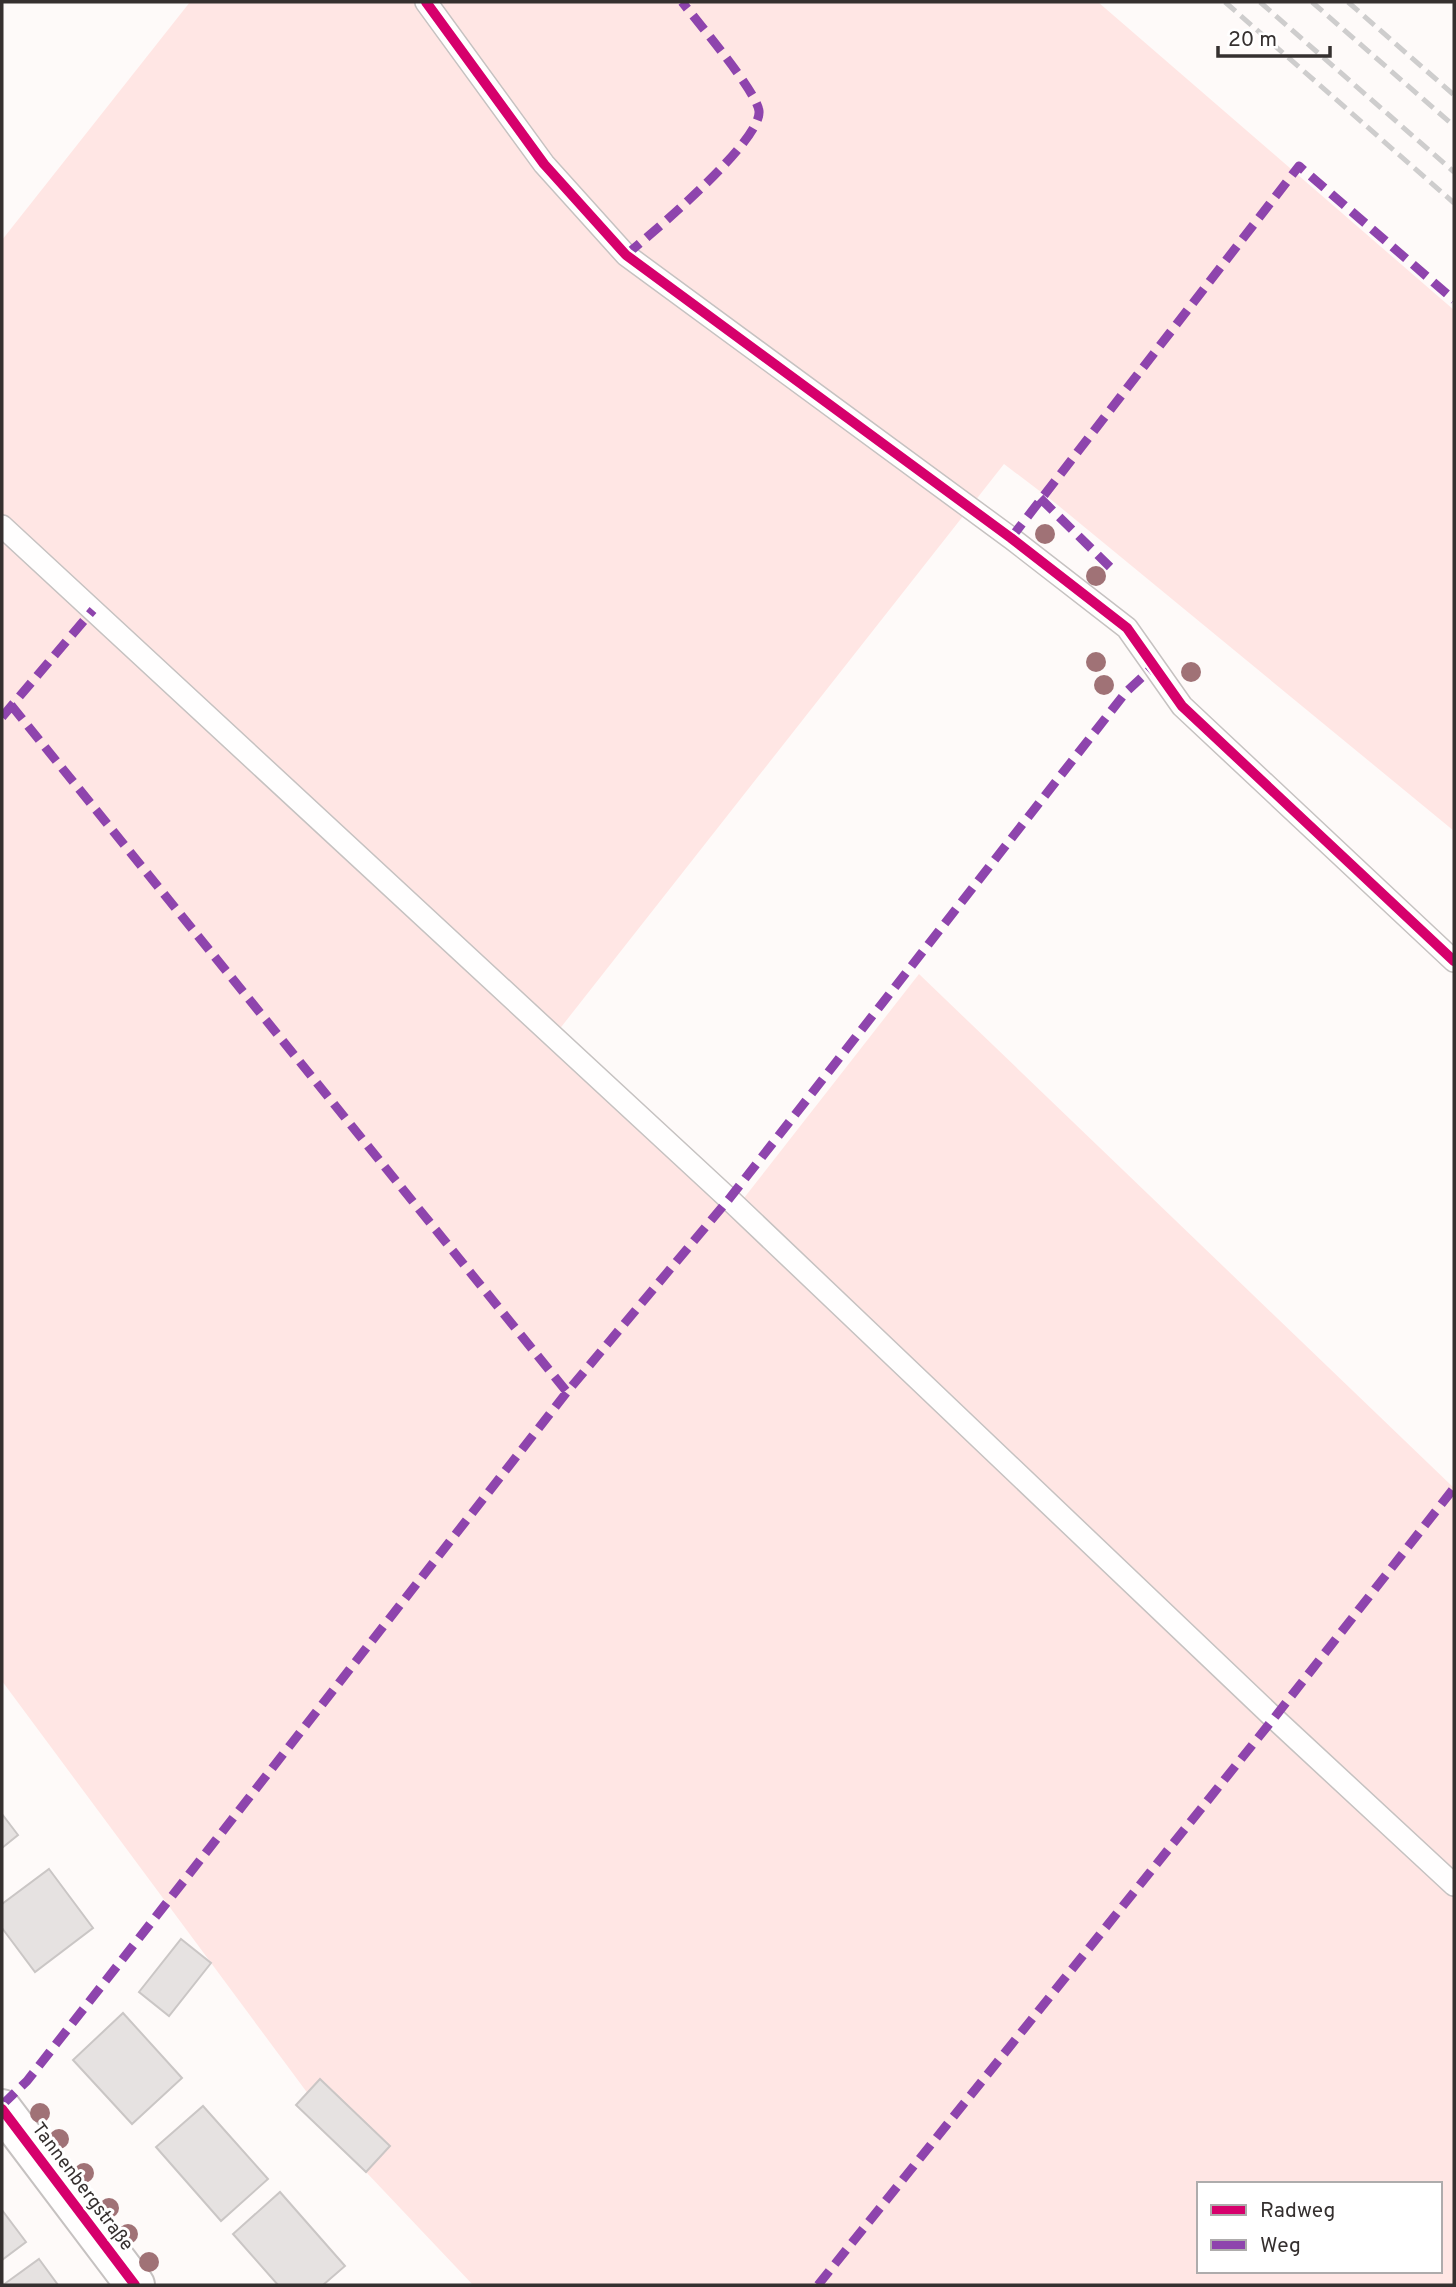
<svg xmlns="http://www.w3.org/2000/svg" width="1456" height="2287" viewBox="0 0 1456 2287" font-family="Overpass,sans-serif">
<rect width="100%" height="100%" fill="#fefaf9"/>
<!-- green -->
<path fill="#ffe6e4" fill-rule="evenodd" d="M190,2H1098L1454,310V831L1054,502L1004,464L558,1031L744,1198L919,974L1454,1488V2285H473L366,2172L2,1681V240ZM1199,2184H1440V2271H1199Z"/>
<!-- building -->
<path fill="#e6e2e1" stroke="#cac6c5" stroke-width="2" d="M2,1814L18,1835L2,1848Z
M49,1869L93,1928L35,1972L2,1928V1904Z
M181,1939L211,1963L169,2016L139,1992Z
M123,2013L182,2078L132,2124L73,2060Z
M320,2079L390,2146L366,2172L296,2105Z
M203,2106L268,2179L221,2221L156,2147Z
M280,2192L345,2266L323,2285H278L233,2234Z
M2,2210L26,2242L2,2260Z
M39,2259L58,2285H3Z"/>
<g fill="none" stroke-linecap="round" stroke-linejoin="round">
<!-- service casing -->
<g stroke="#c6c2c1" stroke-width="24">
<path id="service" d="M426,2L544,164L626,255L1011,538L1127,628L1182,706L1454,961
M2,526L729,1199L1274,1718L1454,1885"/>
</g>
<!-- minor casing -->
<g stroke="#c6c2c1" stroke-width="42">
<path id="minor" d="M2,2109L135,2285"/>
</g>
<!-- service -->
<use href="#service" stroke="#fffefe" stroke-width="21"/>
<!-- minor -->
<use href="#minor" stroke="#fffefe" stroke-width="38"/>
<!-- rail -->
<path stroke="#cecdcd" stroke-width="5" stroke-dasharray="14 7" stroke-linecap="butt" d="M1225,2L1454,203
M1260,2L1454,172
M1312,2L1454,126
M1348,2L1454,95"/>
<!-- quiet -->
<path stroke="#8e44ad" stroke-width="9" stroke-dasharray="18 9" stroke-linecap="butt" d="M626,255C651,234 762,141 759,111C757,92 697,21 682,2
M1040,498L1110,567
M1011,538L1299,166L1454,300
M11,705L567,1392
M2,717L93,610
M2,2105L27,2081L567,1392L729,1199L1126,692L1153,667
M818,2285L1274,1718L1454,1488"/>
<!-- cycleway casing -->
<g stroke="#fff" stroke-width="15">
<path id="cycleway" d="M426,2L544,164L626,255L1011,538L1127,628L1182,706L1454,961
M2,2109L135,2285"/>
</g>
<!-- cycleway -->
<use href="#cycleway" stroke="#d6006c" stroke-width="10"/>
</g>
<!-- trees -->
<g fill="#a07276">
<circle cx="1045" cy="534" r="10"/>
<circle cx="1096" cy="576" r="10"/>
<circle cx="1096" cy="662" r="10"/>
<circle cx="1191" cy="672" r="10"/>
<circle cx="1104" cy="685" r="10"/>
<circle cx="40" cy="2113" r="10"/>
<circle cx="59" cy="2139" r="10"/>
<circle cx="84" cy="2173" r="10"/>
<circle cx="109" cy="2208" r="10"/>
<circle cx="128" cy="2234" r="10"/>
<circle cx="149" cy="2262" r="10"/>
</g>
<g text-anchor="middle" dominant-baseline="central" stroke-width="6" stroke-linejoin="round" paint-order="stroke">
<!-- street labels -->
<g font-size="19" fill="#35302f" stroke="#fff">
<text transform="translate(82 2187) rotate(53)">Tannenbergstraße</text>
</g>
</g>
<!-- border -->
<rect width="1456" height="2287" fill="none" stroke="#35302f" stroke-width="7"/>
<!-- legend -->
<rect x="1197" y="2182" width="245" height="91" fill="#ffffff" stroke="#aeacac" stroke-width="2"/>
<rect x="1211" y="2205" width="35" height="10" fill="#d6006c" stroke="#aeacac" stroke-width="2"/>
<text x="1260" y="2217" font-size="21" fill="#35302f">Radweg</text>
<rect x="1211" y="2240" width="35" height="10" fill="#8e44ad" stroke="#aeacac" stroke-width="2"/>
<text x="1260" y="2252" font-size="21" fill="#35302f">Weg</text>
<!-- scale -->
<path d="M1218 46v10h112v-10" fill="none" stroke="#35302f" stroke-width="3.5"/>
<text x="1228" y="46" font-size="21" fill="#35302f" stroke="#ffffff" stroke-width="5" paint-order="stroke">20 m</text>
</svg>
